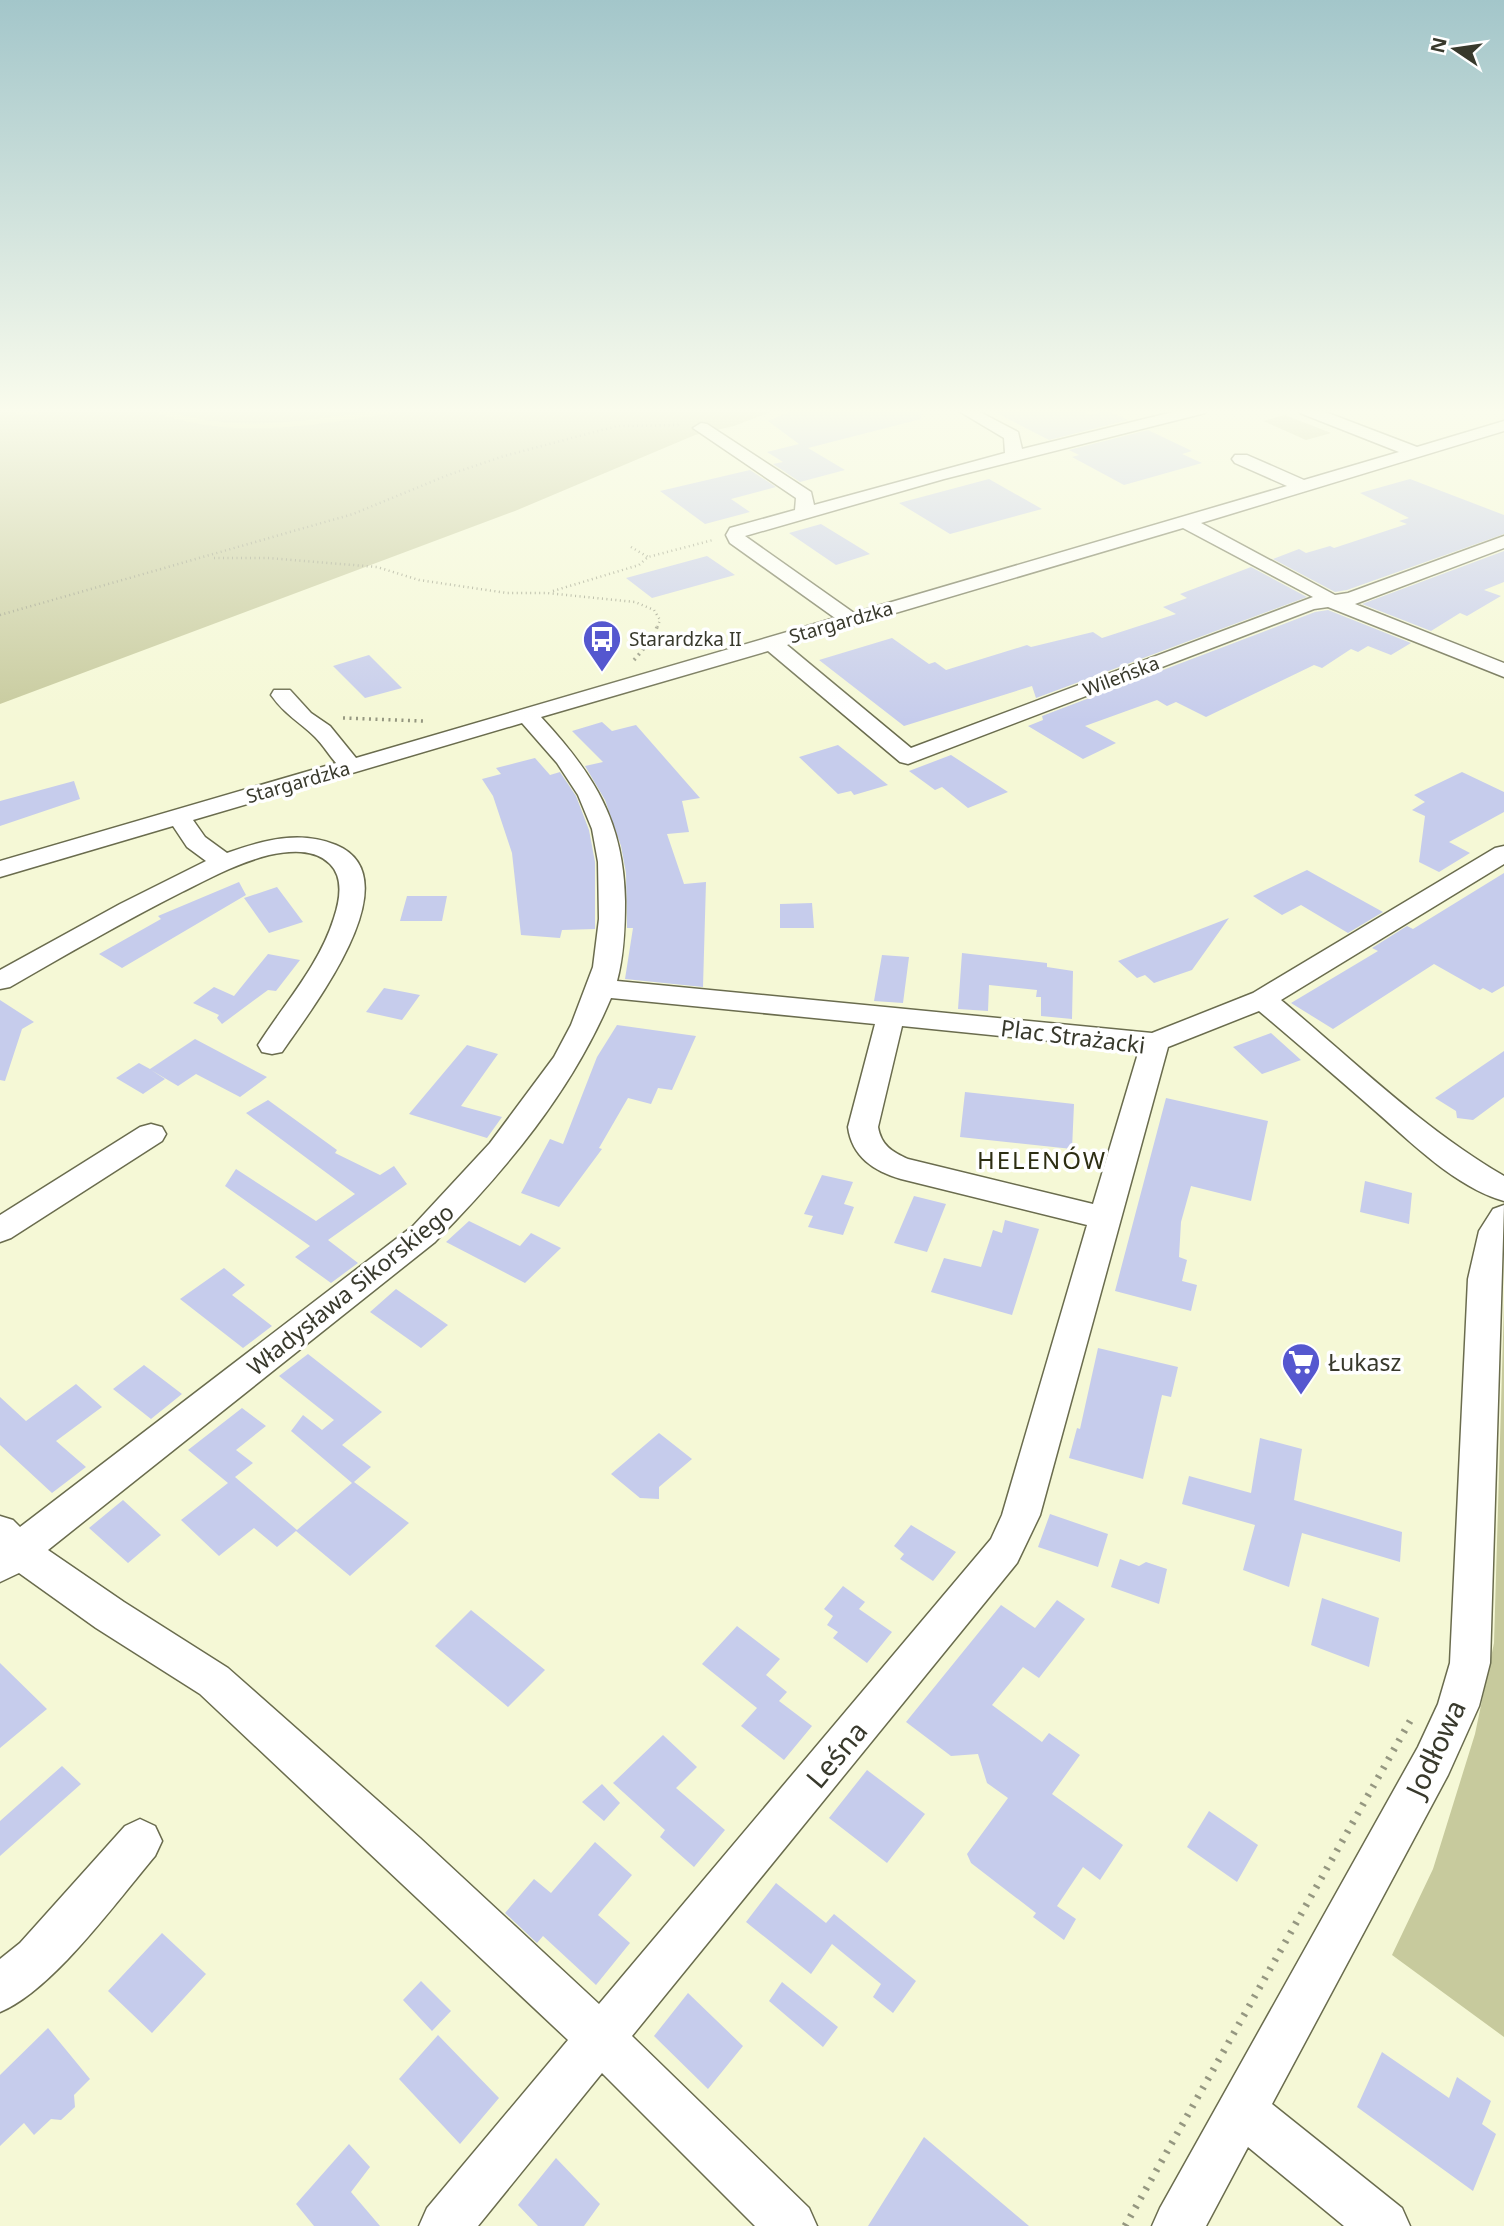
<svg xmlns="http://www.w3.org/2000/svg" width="1504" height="2226" viewBox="0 0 1504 2226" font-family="'Noto Sans',sans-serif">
<rect width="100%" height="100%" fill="#f5f8d6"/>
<!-- green -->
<path fill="#c7ca9d" d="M0,410H776L734,426L695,435L515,511L0,704Z
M1285,415L1331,433L1306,440L1263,421Z
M1504,1303V2037L1392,1955L1433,1869L1475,1734L1494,1643Z"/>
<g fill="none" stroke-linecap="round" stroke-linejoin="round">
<!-- stream -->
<path stroke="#dde19d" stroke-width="5" d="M0,410H7
M14,410L24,413L41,410
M157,410C233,439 316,422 394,410"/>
</g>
<!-- building -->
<path fill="#c6ccec" d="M793,410H920L921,419L808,448L845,470L800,482L773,464L783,462L767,452L799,444L768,421Z
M991,410H1081L1091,415L1107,410L1128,420L1049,440Z
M1148,430L1192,451L1182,454L1202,463L1124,485L1072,457L1079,455L1069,450Z
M750,470L776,487L731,499L750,512L705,524L660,491Z
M989,479L1042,509L950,534L899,503Z
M1410,479L1504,515V534L1347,590L1335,592L1273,559L1299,549L1306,553L1330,546L1334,548L1407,524L1399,521L1409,518L1360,493Z
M821,524L870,554L836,565L789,533Z
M1504,551V582L1484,590L1501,596L1467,616L1460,613L1431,631L1362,604Z
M707,556L735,575L652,598L626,578Z
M1251,567L1307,597L1036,698L1032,686L904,726L819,660L892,638L929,664L935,662L946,670L1027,645L1031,647L1093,632L1102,638L1176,614L1163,607L1187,598L1180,594Z
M1328,610L1411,643L1391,655L1368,646L1358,652L1351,649L1322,668L1314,665L1206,717L1176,702L1167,706L1157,700L1085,726L1116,743L1083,759L1028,726L1043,720L1042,716L1315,612Z
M369,655L402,688L365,698L333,666Z
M602,722L612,731L636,725L700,798L682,801L689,832L667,834L684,884L706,882L703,987L625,979L633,928H627L626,873L621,846L605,800L585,766L603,762L572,731Z
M838,745L888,785L854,795L851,791L838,794L799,757Z
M951,755L1008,792L968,808L942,787L935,790L909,771Z
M535,758L550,775L560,772L576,796L589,830L595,862V929L562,930L560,938L521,935L512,853L493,796L482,779L501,774L496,768Z
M1462,772L1504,792V812L1449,842L1470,853L1439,872L1419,862L1425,816L1412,810L1425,802L1414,795Z
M74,781L80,799L0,826V801Z
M1307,870L1383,912L1348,933L1301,905L1282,915L1253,896Z
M1504,873V986L1492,993L1483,988L1480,990L1434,964L1333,1029L1291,1003L1378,951L1372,948L1407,926L1413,929Z
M239,882L246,895L122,968L99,954L161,919L158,916Z
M277,887L303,922L269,933L244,898Z
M407,896H447L442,921H400Z
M812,903L814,928H780V904Z
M1229,918L1192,970L1154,983L1145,975L1137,978L1118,961Z
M962,953L1047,963V967L1073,971L1072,1019L1041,1016V997H1036L1037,990L989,985L988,1011L958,1009Z
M268,954L300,960L276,991L268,990L222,1024L217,1018L219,1015L193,1003L214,987L234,996Z
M882,955L909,957L903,1003L874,1001Z
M384,988L420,995L402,1020L366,1012Z
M0,1000L34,1022L22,1029L5,1081L0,1080Z
M617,1025L696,1036L672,1090L658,1088L651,1104L628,1098L599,1148L602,1149L559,1207L521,1193L550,1139L563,1144L597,1057Z
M1271,1033L1301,1060L1262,1074L1233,1047Z
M195,1039L267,1077L240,1097L196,1074L178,1086L151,1070L165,1079L143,1094L116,1078L139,1063L150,1069Z
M467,1045L498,1054L461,1106L502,1117L487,1138L409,1114Z
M1504,1051V1097L1473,1120L1457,1118L1456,1111L1435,1098Z
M965,1092L1074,1104L1072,1149L960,1137Z
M1166,1098L1268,1121L1251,1201L1191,1186L1181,1222L1179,1257L1187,1260L1182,1281L1197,1285L1191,1311L1115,1291Z
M268,1100L337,1150L335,1153L380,1175L394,1166L407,1184L328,1240L358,1263L331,1283L295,1257L310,1246L225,1186L236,1169L316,1221L355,1194L246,1113Z
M822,1175L853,1182L844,1204L854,1207L843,1235L808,1227L813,1216L804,1214Z
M1365,1181L1412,1193L1409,1224L1360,1212Z
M914,1196L946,1204L927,1252L894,1243Z
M1005,1220L1039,1229L1012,1315L931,1292L944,1258L981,1267L993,1230L1002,1233Z
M469,1221L520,1246L531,1233L561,1248L525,1283L446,1242Z
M224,1268L245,1285L232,1295L272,1326L243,1348L180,1299Z
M396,1289L448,1325L421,1348L370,1312Z
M1098,1348L1178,1367L1171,1397L1162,1395L1143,1479L1069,1458L1077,1428L1080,1429Z
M308,1354L382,1412L342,1445L371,1467L354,1482L409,1523L350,1576L296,1531L277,1547L254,1528L219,1556L181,1520L228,1483L188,1450L242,1408L266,1426L236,1450L253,1463L235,1477L297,1530L352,1483L291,1431L303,1415L322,1430L334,1420L279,1376Z
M144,1365L182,1394L151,1419L113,1389Z
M76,1384L102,1407L56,1441L86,1467L52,1493L0,1445V1397L26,1421Z
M659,1433L692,1459L659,1487V1499L640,1498L611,1474Z
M1260,1438L1302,1449L1294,1500L1402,1532L1400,1562L1302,1533L1289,1587L1243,1570L1255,1525L1182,1504L1189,1476L1251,1493Z
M123,1500L161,1535L128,1563L89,1528Z
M1050,1514L1108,1534L1098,1567L1038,1547Z
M911,1525L956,1552L933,1581L900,1559L904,1554L894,1546Z
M1120,1559L1139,1566L1146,1562L1167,1569L1159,1604L1111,1587Z
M843,1586L865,1602L859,1609L892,1632L867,1663L833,1638L838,1632L827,1625L833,1616L824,1609Z
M1322,1598L1379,1618L1369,1667L1311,1645Z
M1057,1600L1085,1619L1039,1678L1023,1667L992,1705L1042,1742L1049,1733L1080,1755L1052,1794L1123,1845L1100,1880L1083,1867L1057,1906L1076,1919L1064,1940L1033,1917L1036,1913L971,1863L967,1854L1008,1798L987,1783L978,1754L951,1756L906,1722L1001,1605L1035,1628Z
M471,1610L545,1670L508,1707L435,1646Z
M737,1626L780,1659L766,1675L787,1692L779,1701L812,1726L784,1760L741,1726L757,1708L702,1664Z
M0,1663L47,1709L0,1748Z
M663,1735L697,1767L676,1788L725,1830L694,1867L660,1837L665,1830L613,1783Z
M62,1766L81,1784L0,1856V1821Z
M867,1770L925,1814L887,1863L829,1818Z
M602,1784L620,1803L604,1821L582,1802Z
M1209,1811L1258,1845L1237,1882L1187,1847Z
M595,1842L632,1875L598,1915L630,1943L596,1985L543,1936L537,1943L505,1913L534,1879L551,1893Z
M776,1883L826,1923L834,1914L916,1981L893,2013L873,1997L881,1984L832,1944L811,1974L746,1922Z
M162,1933L206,1974L152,2033L108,1991Z
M421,1981L451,2011L432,2031L403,2000Z
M782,1982L838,2027L823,2047L769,2001Z
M688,1993L743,2046L708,2089L654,2036Z
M48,2028L90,2079L74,2095L75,2107L61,2120L51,2119L34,2135L24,2123L0,2146V2075Z
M438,2035L499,2098L460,2144L399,2079Z
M1382,2052L1449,2098L1457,2077L1491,2101L1482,2124L1496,2134L1473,2191L1357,2107Z
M924,2137L1029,2226H868Z
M349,2144L370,2167L351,2192L380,2226H314L296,2204Z
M556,2158L600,2204L584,2226H538L518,2205Z"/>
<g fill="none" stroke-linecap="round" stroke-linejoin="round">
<!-- minor casing -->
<g stroke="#6a6c4e" stroke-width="3">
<path id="minor" d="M957,410H976L1018,432L1022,449L1181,410H1207L1205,413L944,479L745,536L854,613L1287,486L1235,463L1232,459L1235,455H1247L1304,480L1399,452L1300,413L1298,410H1320L1417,447L1504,421V431L1201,523L1335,595L1348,593L1504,536V548L1355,604L1504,663V677L1328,607L1314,609L908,764L900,762L768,651L541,717C594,774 624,822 625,901C625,928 624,955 617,981L1152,1033L1253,993L1495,848L1504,846V864L1281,1000C1353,1060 1423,1129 1504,1176V1201C1455,1187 1411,1142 1373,1109C1335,1076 1297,1043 1259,1011L1168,1047L1040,1515L1017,1563L632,2036L809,2208L817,2226H755L602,2073L478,2226H419L427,2208L568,2040L200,1694L96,1628L19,1573L0,1582V1516L13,1520L20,1527L413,1226L490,1143L554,1057L571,1025L593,967L599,919L598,862L592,829L578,795L557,763L522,723L193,820L205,837L227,853C263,840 300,830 336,845C415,878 309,1012 282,1052L272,1054L262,1052L258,1045C284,1004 319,966 334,918C340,900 344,878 330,864C314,848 289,851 269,855C238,863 210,878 182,892C123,922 67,954 10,987L0,989V970L120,904L206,861L187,847L173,826L0,877V861L336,763C329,755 323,745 315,737C300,722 285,715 271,695L274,690H290L311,713L330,726L356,758L835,618L730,543L726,535L730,528L795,510L796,498L693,428L701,423L707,424L811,492L814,505L1005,453L1004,438ZM1183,528L1313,597L911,748L787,645ZM611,998L875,1024L848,1127C852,1157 874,1171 901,1179L1087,1225L1002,1515L991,1539L599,2004L420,1838L228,1668L124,1602L48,1550L435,1242C506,1169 571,1093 611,998ZM902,1026L1139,1050L1093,1204L908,1159C892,1152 881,1145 878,1127Z
M151,1124L162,1127L166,1134L162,1141L11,1238L0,1242V1215L140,1127Z
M1504,1205L1490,1663L1479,1706L1448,1775L1272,2104L1402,2208L1410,2226H1344L1248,2147L1206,2226H1152L1160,2208L1418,1747L1438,1704L1450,1663L1468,1279L1479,1231L1493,1209Z
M140,1819L155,1826L162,1841L155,1856C117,1901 52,1991 0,2012V1959L20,1943L125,1826Z"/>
</g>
<!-- path-far2 -->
<path stroke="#959780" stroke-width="2.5" stroke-dasharray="1 3.5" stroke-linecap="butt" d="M631,547L648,557
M214,558H268L377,567L419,580L507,593H547L635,602L654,610L660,620L657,628
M553,591L639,565L648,557L713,540
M0,615L353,514L448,475L504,456L617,426L680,425"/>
<!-- path-far1 -->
<path stroke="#959780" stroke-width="3.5" stroke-dasharray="2 4.5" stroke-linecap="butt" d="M634,660L653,638L657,627
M343,718L424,721"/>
<!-- path -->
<path stroke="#959780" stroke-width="7" stroke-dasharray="2.5 8" stroke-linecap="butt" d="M1125,2226L1414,1714"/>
<!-- minor -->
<use href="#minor" fill="#fff" fill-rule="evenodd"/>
</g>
<!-- sky -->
<linearGradient id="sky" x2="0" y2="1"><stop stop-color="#a3c6ca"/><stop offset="0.57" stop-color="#fafced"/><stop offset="1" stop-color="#fafced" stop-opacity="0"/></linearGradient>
<rect width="1504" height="721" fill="url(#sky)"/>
<!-- icons -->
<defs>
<g id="bus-pin" transform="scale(2.0125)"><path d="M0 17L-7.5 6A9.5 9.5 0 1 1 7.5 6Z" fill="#5557cf" stroke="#fff"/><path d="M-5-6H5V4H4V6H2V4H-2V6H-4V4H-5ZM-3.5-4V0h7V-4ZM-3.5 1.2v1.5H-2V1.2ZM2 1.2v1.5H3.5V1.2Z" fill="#fff"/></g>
<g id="supermarket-pin" transform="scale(2.0125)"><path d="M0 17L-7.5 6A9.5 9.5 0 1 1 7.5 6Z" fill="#5557cf" stroke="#fff"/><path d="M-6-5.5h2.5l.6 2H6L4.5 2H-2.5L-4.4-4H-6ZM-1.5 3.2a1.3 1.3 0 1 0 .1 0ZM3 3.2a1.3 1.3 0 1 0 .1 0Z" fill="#fff"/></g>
</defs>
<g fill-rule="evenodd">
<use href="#bus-pin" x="602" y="639"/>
<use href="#supermarket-pin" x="1301" y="1362"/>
</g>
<g text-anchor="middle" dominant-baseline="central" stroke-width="7" stroke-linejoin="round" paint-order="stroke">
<!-- far-street labels -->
<g font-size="19" fill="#38392c" stroke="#fff">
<text transform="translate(841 622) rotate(-16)">Stargardzka</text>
<text transform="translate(1121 676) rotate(-21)">Wileńska</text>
<text transform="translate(298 782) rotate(-16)">Stargardzka</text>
</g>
<!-- far-poi labels -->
<g font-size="19" fill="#38392c" stroke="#fff" text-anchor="start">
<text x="629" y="639">Starardzka II</text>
</g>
<!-- street labels -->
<g font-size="23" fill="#38392c" stroke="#fff">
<text transform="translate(1073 1036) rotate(7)">Plac Strażacki</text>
<text transform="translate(350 1289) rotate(-39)">Władysława Sikorskiego</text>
</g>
<!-- poi labels -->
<g font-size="23" fill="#38392c" stroke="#fff" text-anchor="start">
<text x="1328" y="1362">Łukasz</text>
</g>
<!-- neighbourhood labels -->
<g font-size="24" letter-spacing="2" fill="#2d2e12" stroke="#fff">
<text x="1042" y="1159">HELENÓW</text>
</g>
<!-- near-street labels -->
<g font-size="28" fill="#38392c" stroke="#fff">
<text transform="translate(1435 1748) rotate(-65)">Jodłowa</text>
<text transform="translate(836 1754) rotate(-50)">Leśna</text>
</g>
</g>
<!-- north arrow -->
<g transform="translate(1455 49) rotate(283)" stroke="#ffffff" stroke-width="5" paint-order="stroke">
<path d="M0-5L12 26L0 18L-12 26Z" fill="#38392c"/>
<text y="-10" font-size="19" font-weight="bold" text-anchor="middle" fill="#38392c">N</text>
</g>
</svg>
